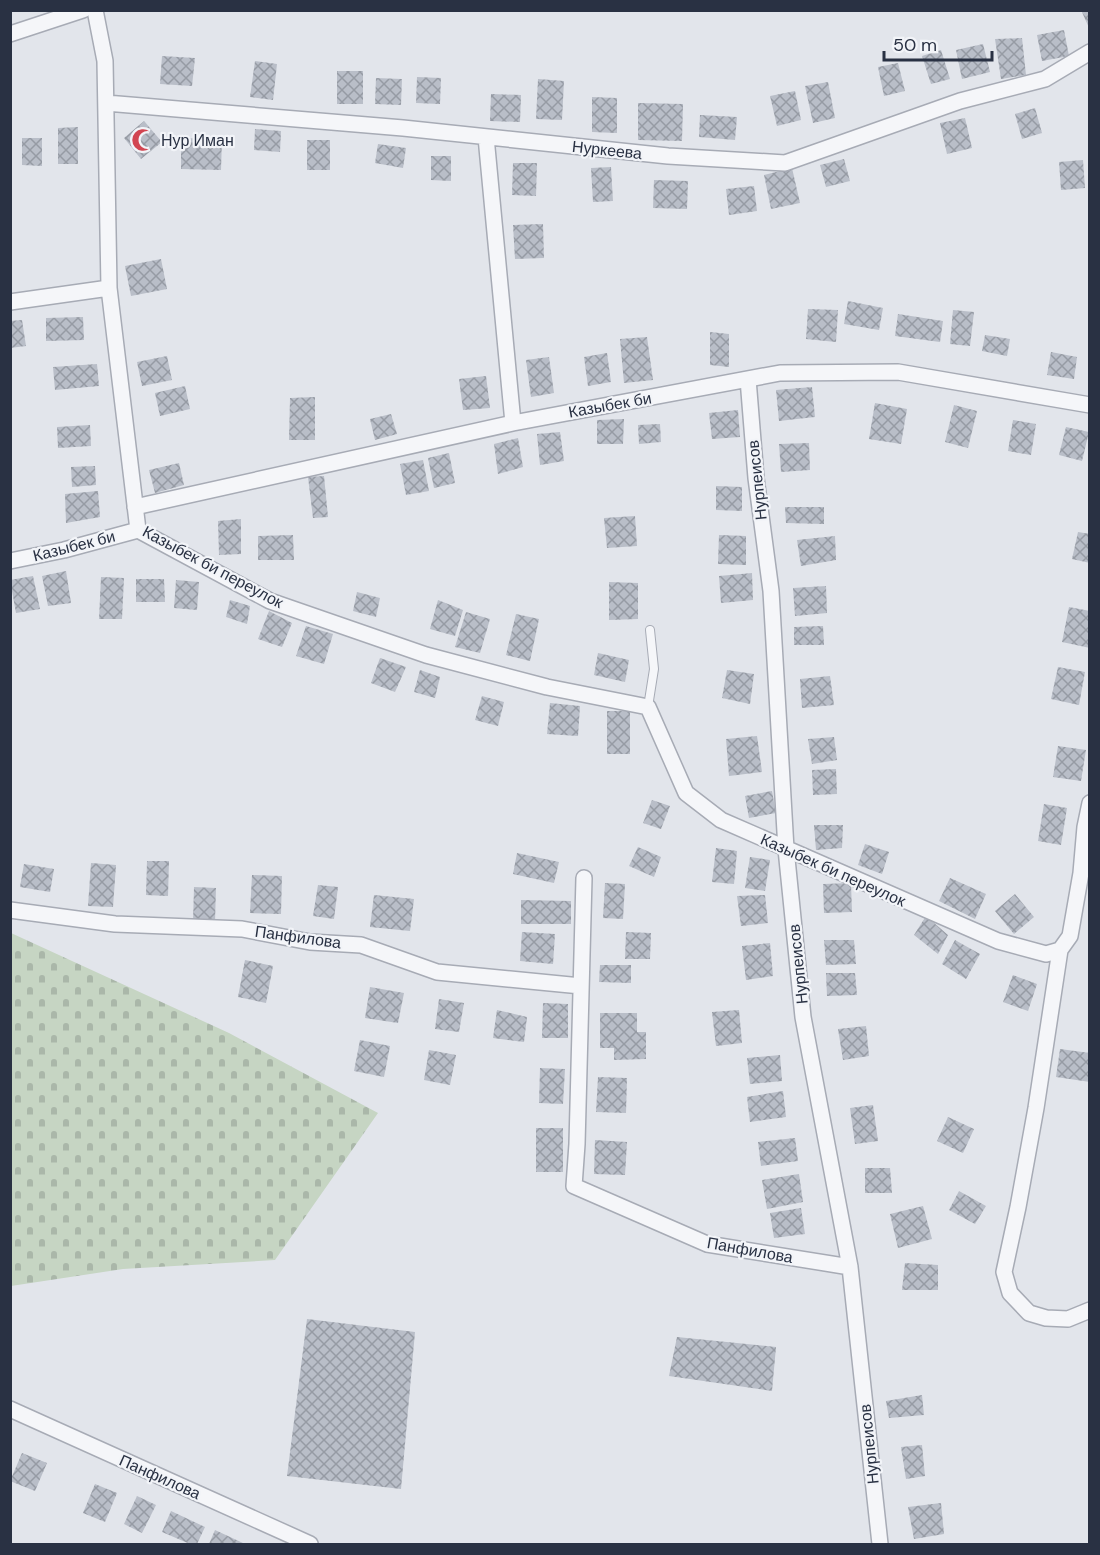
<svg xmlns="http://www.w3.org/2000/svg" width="1100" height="1555" viewBox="0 0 1100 1555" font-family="'DM Sans',sans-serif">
<defs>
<pattern id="cemetery-stones" width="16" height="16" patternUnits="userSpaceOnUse" patternTransform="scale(1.5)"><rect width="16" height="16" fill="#c6d5c3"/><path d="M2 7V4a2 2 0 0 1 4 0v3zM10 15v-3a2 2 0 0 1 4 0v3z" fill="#aab7a9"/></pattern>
<pattern id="building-cross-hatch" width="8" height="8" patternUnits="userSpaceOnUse" patternTransform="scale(1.5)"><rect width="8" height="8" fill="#b9bec8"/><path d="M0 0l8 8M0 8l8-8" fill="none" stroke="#969ba4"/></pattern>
</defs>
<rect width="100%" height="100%" fill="#e2e5eb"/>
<!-- cemetery -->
<path fill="url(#cemetery-stones)" d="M11,933L229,1033L378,1113L275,1260L123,1269L11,1286Z"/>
<!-- building -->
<path fill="url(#building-cross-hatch)" d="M1081,10H1090V30Z
M1064,30L1069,56L1042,61L1037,35Z
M1022,38L1026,75L1001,79L995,39Z
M983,44L990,72L962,79L956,50Z
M941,50L950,79L931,84L922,56Z
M162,56L195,58L192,86L160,84Z
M255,61L277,64L273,100L250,97Z
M898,63L905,91L884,96L878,67Z
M337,71H363V104H337Z
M417,77L441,78L440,104L416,103Z
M376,78L402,79L401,105L375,104Z
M538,79L564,81L562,120L536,119Z
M828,82L835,118L813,123L805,86Z
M795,91L801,120L777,126L770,96Z
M491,94L521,95L520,122L490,121Z
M592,97L617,98V133L592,132Z
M638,103L683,104L682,141L638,140Z
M1035,108L1042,133L1022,139L1015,114Z
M700,115L737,117L735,140L699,137Z
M965,118L972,148L947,154L940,123Z
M144,121L162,142L141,159L124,138Z
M78,127V164H58V128Z
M255,129L281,131L280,152L254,150Z
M22,138H42V166L22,165Z
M181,138L222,139L221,170L181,169Z
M307,140H330V170H307Z
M378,144L406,148L403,168L375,163Z
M431,156H451V181L431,180Z
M844,159L850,181L826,187L820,165Z
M1083,160L1085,188L1061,190L1059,162Z
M513,163H537L536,196L512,195Z
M611,167L613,201L593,202L591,168Z
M792,168L800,203L771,209L764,175Z
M654,180L688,181L687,209L653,208Z
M754,186L757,211L729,215L726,189Z
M543,224L544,258L515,259L513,225Z
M161,259L167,289L131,296L125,266Z
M848,301L883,308L879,330L844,324Z
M808,309L838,310L836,342L806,339Z
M953,310L974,312L970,346L950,344Z
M898,314L943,321L940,342L895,336Z
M83,317L84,340L46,341V318Z
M22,320L26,346L10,348V321Z
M710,332L729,334V367L710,365Z
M985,335L1010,339L1007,356L982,351Z
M647,337L653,380L624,383L620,339Z
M1051,352L1077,357L1074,379L1047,375Z
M607,353L611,382L588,386L584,357Z
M167,356L172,380L142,386L137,362Z
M549,357L554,393L531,397L526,360Z
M97,364L99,386L55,390L53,367Z
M486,376L490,408L463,410L459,379Z
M185,386L190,409L160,416L155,393Z
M812,387L815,417L779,421L776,390Z
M315,397V440H289L290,398Z
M875,403L907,409L901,444L869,439Z
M954,405L977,411L968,448L945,442Z
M738,410L740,437L712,439L709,413Z
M391,414L397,434L375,440L370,419Z
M624,419L623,444H597V420Z
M1013,420L1036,424L1031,455L1008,451Z
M660,424L661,442L639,444L638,425Z
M90,425L91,446L58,448L57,427Z
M1066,427L1089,432L1082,461L1059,455Z
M560,432L564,461L540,465L537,434Z
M518,438L523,467L498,474L494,444Z
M809,443L810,470L781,472L779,444Z
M449,453L455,483L434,488L428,458Z
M423,460L429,491L406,495L400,464Z
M179,463L184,485L155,493L149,470Z
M95,466L96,485L72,487L71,467Z
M324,476L328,517L313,518L308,477Z
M716,486L742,487V511L716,510Z
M98,491L100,517L66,523L65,494Z
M785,507H824V524L786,523Z
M635,516L637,546L607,548L604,518Z
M241,519V554L219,555L218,521Z
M1078,532L1090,534V563L1072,559Z
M293,535L294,560H258V536Z
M719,535L746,536V565L718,564Z
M835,536L836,560L801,566L797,540Z
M66,571L71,603L48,606L42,576Z
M752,573L753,600L721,603L719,576Z
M33,576L40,609L16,613L10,580Z
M101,577L124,578L122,619H99Z
M136,579H164L165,602H136Z
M176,580L199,582L197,610L174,608Z
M609,582L638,583V619L609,620Z
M826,586L827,613L795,616L793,588Z
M357,592L380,598L376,617L353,611Z
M230,600L250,606L247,624L226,617Z
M438,600L463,610L455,636L430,629Z
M1069,607L1090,611V648L1062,642Z
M269,611L292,623L282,647L258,639Z
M466,612L490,619L480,653L455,647Z
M516,614L539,619L530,661L506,655Z
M306,626L333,634L324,664L296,656Z
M823,626L824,645H794V627Z
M598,653L629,660L625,682L594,675Z
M380,658L406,667L395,692L371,683Z
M1058,667L1085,672L1079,705L1051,699Z
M420,670L440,677L435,698L414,692Z
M727,670L754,674L750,704L722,698Z
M830,676L834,705L802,708L800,679Z
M482,696L504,702L498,726L475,720Z
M550,703L580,706L578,736L547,734Z
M607,711H630V754H607Z
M757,736L762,772L729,776L726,739Z
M834,737L837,760L812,764L808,739Z
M1058,746L1086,750L1081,781L1053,777Z
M836,769L837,794L813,795L812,770Z
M772,791L776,813L749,818L745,796Z
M652,800L670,806L661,829L643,823Z
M1044,804L1067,808L1061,845L1038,841Z
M814,825H843L842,848L816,850Z
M865,844L889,852L882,874L858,865Z
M638,847L661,857L654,877L629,866Z
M716,848L737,851L734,884L712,882Z
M517,853L559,862L554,883L513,874Z
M750,857L770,860L765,891L745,888Z
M147,861H169L168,896L146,895Z
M91,863L116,865L113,907L88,906Z
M24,864L54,869L50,892L20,887Z
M252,875L282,876L281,914L250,913Z
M950,878L986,894L975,919L939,901Z
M605,883L625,884L623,919L603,918Z
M851,883L852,912L824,913L823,884Z
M318,885L338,887L334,919L313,916Z
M194,887L216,888L215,922H193Z
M1015,894L1034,917L1014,934L995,911Z
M374,895L414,899L410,931L370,927Z
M765,895L768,923L741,926L737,896Z
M521,900L571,901V924H521Z
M926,916L948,935L938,954L914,935Z
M522,932L555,934L553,964L520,961Z
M626,932L651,933L650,959H625Z
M824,940H854L856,964L826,965Z
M955,940L980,954L966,979L942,964Z
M770,943L773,976L746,980L742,946Z
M245,960L273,966L266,1003L238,997Z
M600,965H631V983L599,982Z
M826,973H855L857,995L827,996Z
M1013,975L1037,984L1028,1011L1003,1002Z
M370,987L404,993L398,1023L365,1018Z
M439,999L464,1003L459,1032L435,1029Z
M543,1003L568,1004V1038H542Z
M497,1010L527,1017L524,1042L493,1038Z
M739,1010L742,1043L716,1046L712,1012Z
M600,1013H637V1032H646V1059L614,1060V1048H600Z
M866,1026L869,1056L843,1060L838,1029Z
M360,1040L390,1046L384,1077L354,1071Z
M1060,1049L1090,1053V1082L1056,1077Z
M429,1050L456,1055L450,1085L424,1080Z
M780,1055L782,1081L750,1084L747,1058Z
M540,1068L565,1069L563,1104L539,1103Z
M598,1077L627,1078L626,1113L596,1112Z
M783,1091L786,1117L750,1122L747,1097Z
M873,1105L878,1141L855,1144L850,1108Z
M948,1117L974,1129L963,1153L937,1141Z
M536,1128H563V1172H536Z
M795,1138L798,1161L761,1166L758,1142Z
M595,1140L627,1142L625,1175L594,1174Z
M865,1168H890L892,1193H865Z
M799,1174L803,1202L767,1209L762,1180Z
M959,1191L986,1206L975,1224L949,1210Z
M923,1206L932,1239L898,1248L890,1214Z
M801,1208L805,1234L774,1238L770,1213Z
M905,1263L938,1265V1290H902Z
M307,1319L415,1332L401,1489L287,1476Z
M677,1337L776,1347L772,1391L669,1376Z
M922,1395L924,1415L889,1418L886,1401Z
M922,1445L925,1476L906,1479L901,1447Z
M22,1453L47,1463L35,1491L10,1481Z
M95,1484L117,1493L105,1522L83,1513Z
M137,1496L156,1505L142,1533L124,1524Z
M941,1503L944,1534L914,1539L908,1507Z
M171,1511L205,1527L197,1544H190L162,1532Z
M215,1530L243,1543L242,1544H209Z"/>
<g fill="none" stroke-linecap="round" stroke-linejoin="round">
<!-- service casing -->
<g stroke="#a7abb5" stroke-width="10">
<path id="service" d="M648,707L654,669L650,630"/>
</g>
<!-- minor casing -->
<g stroke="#a7abb5" stroke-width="18">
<path id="minor" d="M95,10L105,61L109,288L138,530L270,601L426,655L547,687L648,707L686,793L721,820L998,941L1046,954L1060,950L1070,936L1081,873L1085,827L1090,803
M10,34L83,10
M106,103L403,128L668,156L785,163L960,101L1045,79L1090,52
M486,137L513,423
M10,302L109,288
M748,379L756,478L771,591L786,849L803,1017L850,1267L880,1544
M135,507L513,423L780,373L898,372L1090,405
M10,561L64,550L138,530
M584,878L577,1144L574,1186L707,1244L850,1267
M10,910L115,924L242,929L310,942L361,945L437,972L581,986
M1060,950L1036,1108L1018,1207L1004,1272L1010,1293L1029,1313L1046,1318L1068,1319L1090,1310
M10,1409L310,1544"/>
</g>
<!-- service -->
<use href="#service" stroke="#f5f6f9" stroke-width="8"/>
<!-- minor -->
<use href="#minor" stroke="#f5f6f9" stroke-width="15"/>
</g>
<!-- icons -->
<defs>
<g id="mosque-bare" transform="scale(1.8)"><path d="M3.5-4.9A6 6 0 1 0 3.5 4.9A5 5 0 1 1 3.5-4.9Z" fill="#d24551" stroke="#f2f4f8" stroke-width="2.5" paint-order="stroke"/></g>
</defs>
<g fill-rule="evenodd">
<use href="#mosque-bare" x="143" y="140"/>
</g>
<g text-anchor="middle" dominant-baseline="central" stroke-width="4.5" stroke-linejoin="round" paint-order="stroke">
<!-- poi labels -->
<g font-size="16" fill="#293143" stroke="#f2f4f8" text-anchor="start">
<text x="161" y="140">Нур Иман</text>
</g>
<!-- street labels -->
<g font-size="16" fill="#293143" stroke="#f2f4f8">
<text transform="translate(607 150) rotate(6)">Нуркеева</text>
<text transform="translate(610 405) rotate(-10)">Казыбек би</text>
<text transform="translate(757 480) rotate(-96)">Нурпеисов</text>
<text transform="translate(74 546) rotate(-14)">Казыбек би</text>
<text transform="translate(213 567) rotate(28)">Казыбек би переулок</text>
<text transform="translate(833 870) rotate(24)">Казыбек би переулок</text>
<text transform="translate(298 937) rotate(8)">Панфилова</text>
<text transform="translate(798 964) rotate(-96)">Нурпеисов</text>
<text transform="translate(750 1250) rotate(10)">Панфилова</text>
<text transform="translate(869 1444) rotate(-96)">Нурпеисов</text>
<text transform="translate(160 1477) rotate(24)">Панфилова</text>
</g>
</g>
<!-- border -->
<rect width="1100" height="1555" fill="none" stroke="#293143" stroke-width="24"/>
<!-- scale -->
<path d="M884 51v9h108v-9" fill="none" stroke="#293143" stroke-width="3"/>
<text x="893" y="51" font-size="18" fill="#293143" stroke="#f2f4f8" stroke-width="4.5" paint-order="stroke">50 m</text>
</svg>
